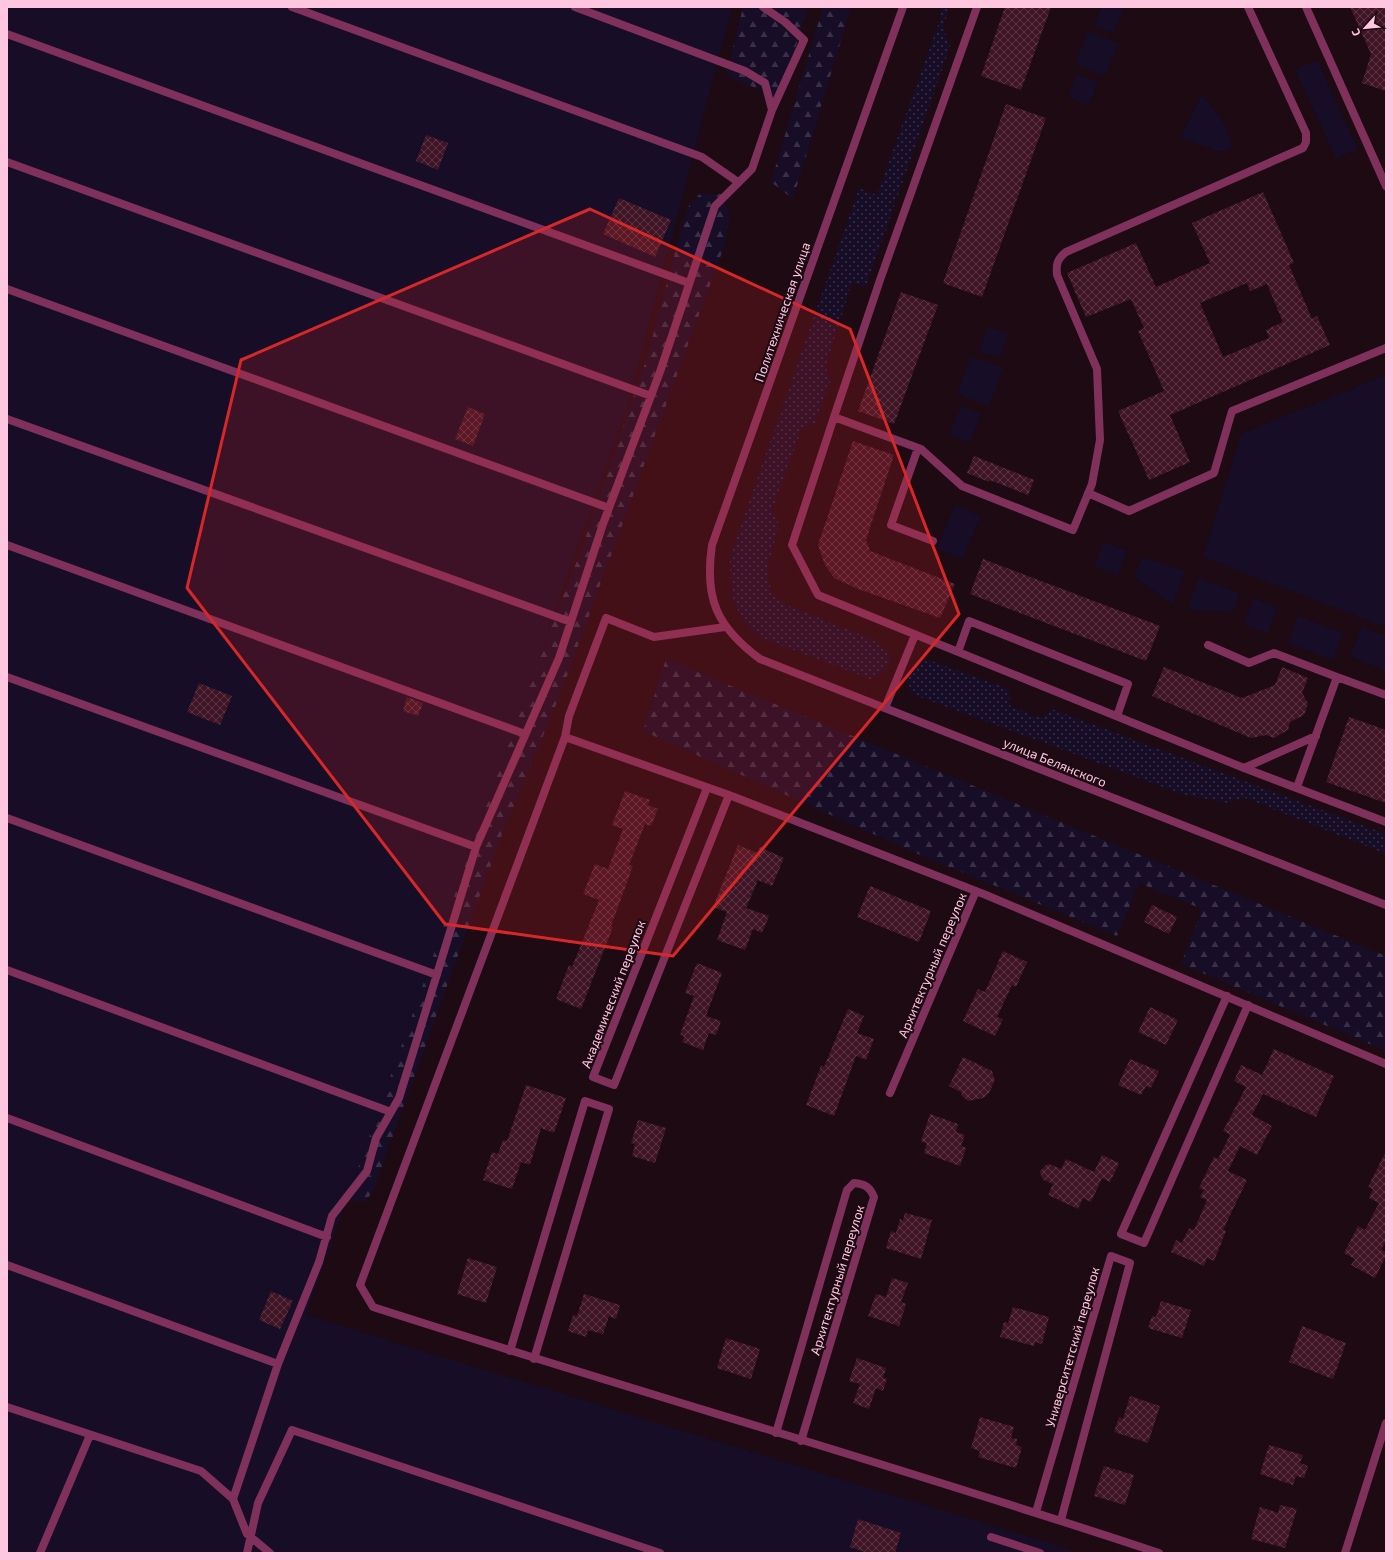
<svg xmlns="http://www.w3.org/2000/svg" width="1393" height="1560" viewBox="0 0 1393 1560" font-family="'Exo 2',sans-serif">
<defs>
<pattern id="grass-dots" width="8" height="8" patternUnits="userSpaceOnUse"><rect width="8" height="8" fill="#170d27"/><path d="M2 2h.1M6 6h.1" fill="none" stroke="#3a2f46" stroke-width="1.8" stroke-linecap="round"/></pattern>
<pattern id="forest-firs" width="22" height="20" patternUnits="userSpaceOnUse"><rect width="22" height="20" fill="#170d27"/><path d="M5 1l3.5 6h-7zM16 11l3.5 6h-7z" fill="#3a2f46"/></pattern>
<pattern id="building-cross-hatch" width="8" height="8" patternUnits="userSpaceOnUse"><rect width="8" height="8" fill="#3f1525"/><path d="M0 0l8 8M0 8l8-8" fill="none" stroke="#5c3644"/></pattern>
</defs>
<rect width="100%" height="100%" fill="#1d0a12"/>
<!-- grass -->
<path fill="url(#grass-dots)" d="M940,7H950L943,26L950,47L866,286L852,283L825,367L831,379L815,423L802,428L772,510L779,524L767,569L768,581L774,595L787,605L876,641C896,657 893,667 871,679C848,671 825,662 802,653C789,648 766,642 755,633C731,612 730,585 730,557L859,188L877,195L941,17Z
M929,660L1009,689L1010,706L1041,718L1052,709L1386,834V854L1245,798L1226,803L1182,794L912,694L906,678C912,667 917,662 929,660Z"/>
<!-- forest -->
<path fill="url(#forest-firs)" d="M743,7H808L784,85L773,95L726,76Z
M823,7H851L793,199L771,182Z
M700,194H721L730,215L725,244L560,695L502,834L373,1191L365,1202L352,1201L347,1190L470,830L581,551L648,354L683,223L690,203Z
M666,659L1386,956V1051L1181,964L1202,909L1139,883L1117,936L927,858L643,731Z"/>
<!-- green -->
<path fill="#170d27" d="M7,7H732L627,408L306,1315L1081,1553H7Z
M1101,7H1124L1114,33L1094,26Z
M1088,31L1119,43L1105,76L1075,64Z
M1317,60L1358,149L1336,159L1295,70Z
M1077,74L1098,82L1088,105L1068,97Z
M1202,94L1223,122L1233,147L1221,152L1180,138Z
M988,327L1008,334L1000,358L979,351Z
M971,356L1003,368L989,406L957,394Z
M1386,375V627L1203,557L1241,434Z
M961,406L981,414L969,443L949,434Z
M955,505L981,516L962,559L937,548Z
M1104,542L1127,551L1118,575L1094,566Z
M1143,557L1184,571L1173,605L1134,576Z
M1198,578L1240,593L1233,612L1187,610Z
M1253,598L1277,607L1268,633L1244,625Z
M1298,616L1343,633L1333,660L1288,643Z
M1362,627L1386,636V671L1350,656Z"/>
<!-- building -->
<path fill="url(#building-cross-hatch)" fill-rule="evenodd" d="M1005,7H1051L1021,90L981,76Z
M1350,7H1386V91L1362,83L1371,54Z
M1006,104L1046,118L982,297L943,283Z
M426,135L448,143L438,170L416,161Z
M1263,192L1294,263L1289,265L1312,319L1317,316L1330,345L1170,415L1190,462L1149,480L1118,411L1164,391L1138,331L1144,328L1131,299L1086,317L1067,273L1136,243L1156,287L1210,263L1192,223ZM1247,283L1250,291L1267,284L1283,322L1266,330L1269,338L1223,357L1200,303Z
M619,198L671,220L655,257L603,234Z
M901,292L938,305L894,424L858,411Z
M468,407L485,414L473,446L455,439Z
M853,441L894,455L866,540L870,551L955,584L940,618L858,589L834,578L825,565L818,545Z
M974,456L1034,480L1028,495L990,480L989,482L967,473Z
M983,559L1160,626L1146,661L970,594Z
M1164,667L1242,698L1275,685L1282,667L1308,678L1302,693L1308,703L1304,715L1290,722L1288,730L1274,738L1266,735L1251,738L1152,696Z
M199,683L232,696L220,725L187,712Z
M407,697L423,703L418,716L403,711Z
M1349,717L1386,730V803L1326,782Z
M625,791L650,800L648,805L658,809L651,826L645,824L629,865L633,866L611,926L613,927L581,1009L556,999L569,965L572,967L599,900L583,894L595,864L608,869L623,829L612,825Z
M738,845L757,853L760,847L784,858L772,886L758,880L746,908L769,916L762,933L753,929L745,950L717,940L727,912L713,907Z
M870,886L931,911L919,942L857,917Z
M1152,905L1177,917L1169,934L1144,922Z
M1003,951L1027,962L1016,987L1012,985L997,1017L1003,1019L995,1036L963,1021L978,989L985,992Z
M697,963L722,973L706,1016L721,1021L716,1035L709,1033L703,1050L682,1042L684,1036L680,1035L694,996L685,993Z
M1150,1007L1178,1020L1166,1045L1138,1032Z
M848,1009L864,1016L857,1033L874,1039L866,1060L856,1056L834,1116L806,1105L821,1066L824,1067Z
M1274,1049L1334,1076L1316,1117L1263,1094L1252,1115L1272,1126L1257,1155L1240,1146L1228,1171L1247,1180L1223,1230L1226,1231L1214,1261L1207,1258L1204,1266L1171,1252L1176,1240L1182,1243L1189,1228L1194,1230L1207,1200L1200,1197L1204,1190L1199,1188L1214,1157L1218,1159L1230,1135L1223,1131L1246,1087L1234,1081L1241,1065L1262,1075Z
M963,1057L992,1071L995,1080L989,1093L983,1098L968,1101L962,1096L961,1092L949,1086Z
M1130,1059L1159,1071L1151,1088L1146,1086L1141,1095L1118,1085Z
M526,1085L566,1098L554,1133L541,1128L530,1165L521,1162L512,1189L483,1180L492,1152L498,1154L503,1140L507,1141Z
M930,1114L958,1124L956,1132L965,1135L961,1146L966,1148L960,1166L924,1153L927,1144L921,1141Z
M638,1120L666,1128L655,1163L632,1156L635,1144L631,1143Z
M1386,1151V1241L1381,1250L1386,1252V1256L1375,1278L1351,1265L1355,1259L1344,1253L1358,1226L1365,1230L1379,1203L1369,1198L1373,1189L1368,1187Z
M1102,1155L1119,1163L1110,1182L1102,1178L1091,1202L1083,1198L1078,1209L1048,1195L1053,1184L1044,1180L1041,1176L1040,1171L1046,1165L1049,1164L1061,1169L1066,1159L1094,1172Z
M905,1213L932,1220L921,1259L886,1248L891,1231L896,1233L900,1219L903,1220Z
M468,1258L497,1267L486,1303L457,1294Z
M892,1278L908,1283L901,1302L906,1304L899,1326L868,1316L876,1294L886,1297Z
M271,1291L293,1301L280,1329L259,1320Z
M584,1294L620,1305L616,1319L609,1316L603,1334L588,1330L586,1337L568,1331L573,1315L577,1316Z
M1161,1301L1191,1310L1182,1338L1148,1328L1152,1316L1156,1317Z
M1013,1307L1049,1317L1042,1344L1035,1342L1034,1346L1000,1337L1004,1322L1008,1323Z
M1302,1326L1346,1343L1333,1379L1289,1362Z
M726,1338L760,1349L751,1379L717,1368Z
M857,1358L886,1368L883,1378L887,1379L883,1391L876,1388L869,1409L853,1403L860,1384L849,1381Z
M1130,1396L1160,1406L1148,1443L1114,1432L1119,1417L1123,1419Z
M980,1417L1014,1427L1011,1438L1017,1439L1016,1445L1022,1447L1016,1468L978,1457L980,1451L971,1448Z
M1269,1445L1303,1455L1300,1463L1308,1466L1304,1478L1296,1476L1293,1485L1260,1474Z
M1104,1466L1134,1475L1125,1505L1094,1496Z
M1280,1505L1297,1509L1285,1548L1251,1539L1260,1507L1278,1513Z
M858,1519L901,1533L895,1553H868L850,1547Z"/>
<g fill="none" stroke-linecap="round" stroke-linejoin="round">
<!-- service -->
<path stroke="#7f315c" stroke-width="8" d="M292,7L702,157L738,182
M763,7L785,22L804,40L772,110
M977,7L880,280L834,417L921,449L962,486L1073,530L1092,484L1100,440L1097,369L1057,275C1056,264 1057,259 1066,252L1303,148L1306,142V133L1248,7
M1306,7L1386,186
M7,34L689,283
M7,162L651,396
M7,289L609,508
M834,417L792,545L818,595L1244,768L1386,822
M7,419L571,622
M918,448L891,525L933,541
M1088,493L1129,511L1214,473L1232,411L1386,348
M7,545L525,734
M1208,645L1249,663L1274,653L1337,677L1297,787
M958,652L969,621L1128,684L1117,716
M7,677L476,847
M1337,677L1386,695
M885,708L915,635
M1244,768L1316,736
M7,818L437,975
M7,970L391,1112
M7,1118L327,1237
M7,1265L278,1364
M7,1407L201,1471L233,1499L247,1534L270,1553
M233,1499L278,1364L319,1262L332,1216L367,1171L376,1138L399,1098L476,847L559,658L603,524L661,369L715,206L752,169L772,110L765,83L745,71L575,7
M991,1537L1040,1553
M40,1553L90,1435
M247,1553L258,1503L292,1430L660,1553"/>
<!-- minor -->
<path stroke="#7f315c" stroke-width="8" d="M903,7L712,545C704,599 717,627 760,659L1386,905
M725,627L654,637L606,618L569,716L565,737L360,1285L373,1307C634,1391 898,1466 1159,1553
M565,737L729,795L986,895L1386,1064
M707,788L593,1077L614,1085L729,795
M1227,996L1121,1234L1144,1243L1248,1005
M890,1093L976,891
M510,1351L585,1101L609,1109L534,1359
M776,1433L847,1190L854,1183C865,1184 870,1187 874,1197L801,1441
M1036,1512L1111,1256L1130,1263L1061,1520
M1345,1553L1386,1423"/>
</g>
<!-- marked area -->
<path fill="#d62828" fill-opacity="0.2" stroke="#d62828" stroke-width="3" stroke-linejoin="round" d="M590,209L850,329L959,614L673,956L445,924L187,588L241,360Z"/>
<g text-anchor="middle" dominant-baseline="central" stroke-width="4" stroke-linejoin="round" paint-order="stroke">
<!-- street labels -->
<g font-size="13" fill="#ffc6e0" stroke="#1d0a12">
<text transform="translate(782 312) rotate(-71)">Политехническая улица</text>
<text transform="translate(1055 762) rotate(22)">улица Белянского</text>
<text transform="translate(932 965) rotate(-67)">Архитектурный переулок</text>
<text transform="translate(613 994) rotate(-69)">Академический переулок</text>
<text transform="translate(837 1280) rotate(-73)">Архитектурный переулок</text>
<text transform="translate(1072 1347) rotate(-74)">Университетский переулок</text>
</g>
</g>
<!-- border -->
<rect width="1393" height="1560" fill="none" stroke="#ffc6e0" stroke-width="16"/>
<!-- north arrow -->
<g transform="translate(1365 28) rotate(243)" stroke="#1d0a12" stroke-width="3" paint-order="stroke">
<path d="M0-3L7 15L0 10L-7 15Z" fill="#ffc6e0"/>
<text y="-6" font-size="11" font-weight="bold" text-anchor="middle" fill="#ffc6e0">С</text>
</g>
</svg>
